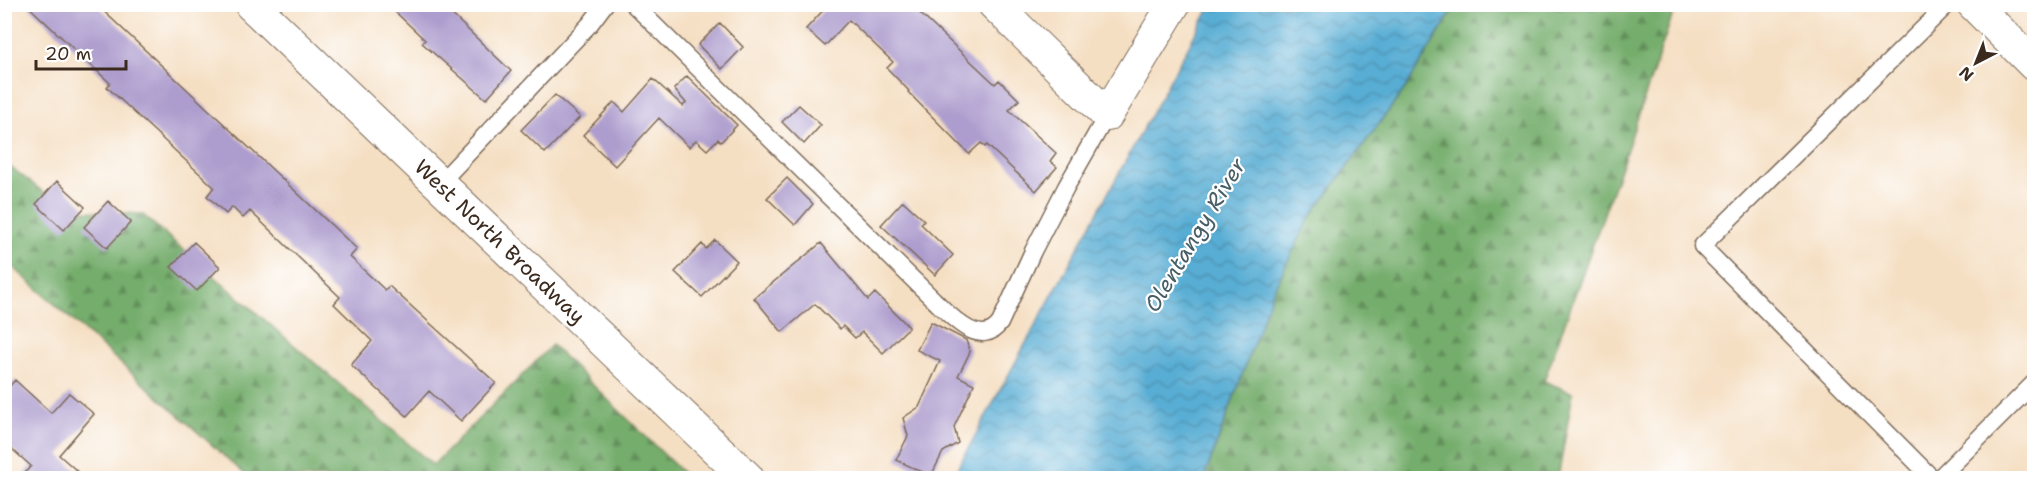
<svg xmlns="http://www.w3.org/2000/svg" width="2039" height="483" viewBox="0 0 2039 483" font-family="'Shantell Sans',sans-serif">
<defs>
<pattern id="forest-firs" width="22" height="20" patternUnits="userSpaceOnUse" patternTransform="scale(1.5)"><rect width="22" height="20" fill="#74ad6c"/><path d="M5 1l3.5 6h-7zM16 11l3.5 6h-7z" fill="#608d58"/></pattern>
<pattern id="water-waves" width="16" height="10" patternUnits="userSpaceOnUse" patternTransform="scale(1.5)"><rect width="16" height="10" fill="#58add4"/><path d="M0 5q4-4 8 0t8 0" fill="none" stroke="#4a8dab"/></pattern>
</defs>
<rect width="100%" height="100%" fill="#fff"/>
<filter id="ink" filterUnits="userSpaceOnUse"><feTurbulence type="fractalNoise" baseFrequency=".0167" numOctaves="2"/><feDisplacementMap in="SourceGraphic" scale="12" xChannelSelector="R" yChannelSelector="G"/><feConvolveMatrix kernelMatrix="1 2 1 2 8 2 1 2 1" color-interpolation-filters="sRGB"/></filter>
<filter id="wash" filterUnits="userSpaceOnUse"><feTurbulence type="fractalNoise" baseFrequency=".008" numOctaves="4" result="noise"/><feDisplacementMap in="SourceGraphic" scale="24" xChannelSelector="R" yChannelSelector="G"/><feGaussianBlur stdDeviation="1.35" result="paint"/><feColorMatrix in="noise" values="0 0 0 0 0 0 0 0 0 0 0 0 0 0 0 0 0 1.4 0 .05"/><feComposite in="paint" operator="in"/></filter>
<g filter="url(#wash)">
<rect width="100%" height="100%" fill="#f5dfc3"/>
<!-- forest -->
<path fill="url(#forest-firs)" stroke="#586c45" stroke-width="1.5" d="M1456,5H1676L1624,158L1544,381L1573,393L1558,478H1204L1273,291L1309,219L1406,87Z
M4,162L67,210L142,214L433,465L552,345L688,478H249L5,260Z"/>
<!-- water -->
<path fill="url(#water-waves)" stroke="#4a6c79" stroke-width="1.5" d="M1211,5H1456L1406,87L1309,219L1273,291L1204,478H952Z"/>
<g id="blocks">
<!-- building -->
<path fill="#ad9dce" d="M26,4H96L357,249L350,257L385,290L389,286L496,383L461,421L429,391L407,416L351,365L372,341L334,304L340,297L250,211L243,218L232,207L226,214L207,196L214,187L107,87L110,83Z
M387,4H441L511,71L486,99L422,43L425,40Z
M829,4H910L995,84L999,80L1019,100L1009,110L1056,153L1050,161L1057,167L1036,191L987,145L985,147L981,143L969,154L908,92L909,91L887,68L893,62L849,20L825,46L806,29Z
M720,23L743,47L722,69L698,45Z
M687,76L737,125L721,142L718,139L707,150L696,140L689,147L659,118L615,166L583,135L614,102L624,112L653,79L683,106L686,103L674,89Z
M555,95L580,117L545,153L521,130Z
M799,105L821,125L804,144L782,122Z
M787,178L813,204L795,225L767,198Z
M57,181L85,207L64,230L36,204Z
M108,201L131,222L107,248L84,227Z
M903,201L924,220L921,224L953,255L935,275L881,225Z
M715,240L737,261L702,297L675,272L702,244L706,249Z
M194,242L220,267L197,291L171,267Z
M821,243L868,300L875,293L909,327L883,353L862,332L855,338L843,326L840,329L815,304L782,332L754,298Z
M931,322L966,340L970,352L958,376L974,384L954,427L958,443L943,452L931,476L896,460L908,436L903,418L919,407L940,361L917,350Z
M15,380L51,413L69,393L94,414L59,455L85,478H20L31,466L4,442V392Z"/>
</g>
</g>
<g filter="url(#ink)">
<use href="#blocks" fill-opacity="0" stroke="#7c6958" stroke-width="1.5"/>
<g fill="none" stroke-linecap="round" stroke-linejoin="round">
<!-- lane casing -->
<g stroke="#7c6958" stroke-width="19">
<path id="lane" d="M633,4L934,300C950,315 980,350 1000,323L1033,251L1066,187L1107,115
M439,184L590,24L605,4
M1932,478L1702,246L1948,4
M1939,478L2034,383"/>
</g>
<!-- street casing -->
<g stroke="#7c6958" stroke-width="34">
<path id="street" d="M994,4L1107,115L1174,4
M1973,4L2034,65"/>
</g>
<!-- secondary casing -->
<g stroke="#7c6958" stroke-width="35">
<g id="secondary">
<path id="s1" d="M251,4L747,478"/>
</g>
</g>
<!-- lane -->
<use href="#lane" stroke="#fff" stroke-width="16"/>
<!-- street -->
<use href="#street" stroke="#fff" stroke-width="32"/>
<!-- secondary -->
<use href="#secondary" stroke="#fff" stroke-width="33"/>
</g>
</g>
<g text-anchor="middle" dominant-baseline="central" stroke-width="4.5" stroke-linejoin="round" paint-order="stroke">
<!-- street labels -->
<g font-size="21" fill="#3b2a1e" stroke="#fff">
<text stroke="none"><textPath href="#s1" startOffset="344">West North Broadway</textPath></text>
</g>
<!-- water labels -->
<g font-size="22" font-style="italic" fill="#475e67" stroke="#fff">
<text transform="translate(1195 235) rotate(-59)">Olentangy River</text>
</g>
</g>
<!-- margin -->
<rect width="2039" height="483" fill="none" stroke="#fff" stroke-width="24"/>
<!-- north arrow -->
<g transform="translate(1976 63) rotate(222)" stroke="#ffffff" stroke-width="4.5" paint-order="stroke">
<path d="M0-4.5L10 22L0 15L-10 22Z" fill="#3b2a1e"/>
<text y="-9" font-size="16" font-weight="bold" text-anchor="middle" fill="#3b2a1e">N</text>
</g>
<!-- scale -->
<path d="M36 60v9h90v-9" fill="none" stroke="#3b2a1e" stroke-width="3"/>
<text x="45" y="60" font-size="18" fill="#3b2a1e" stroke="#ffffff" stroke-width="4.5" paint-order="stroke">20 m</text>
</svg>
